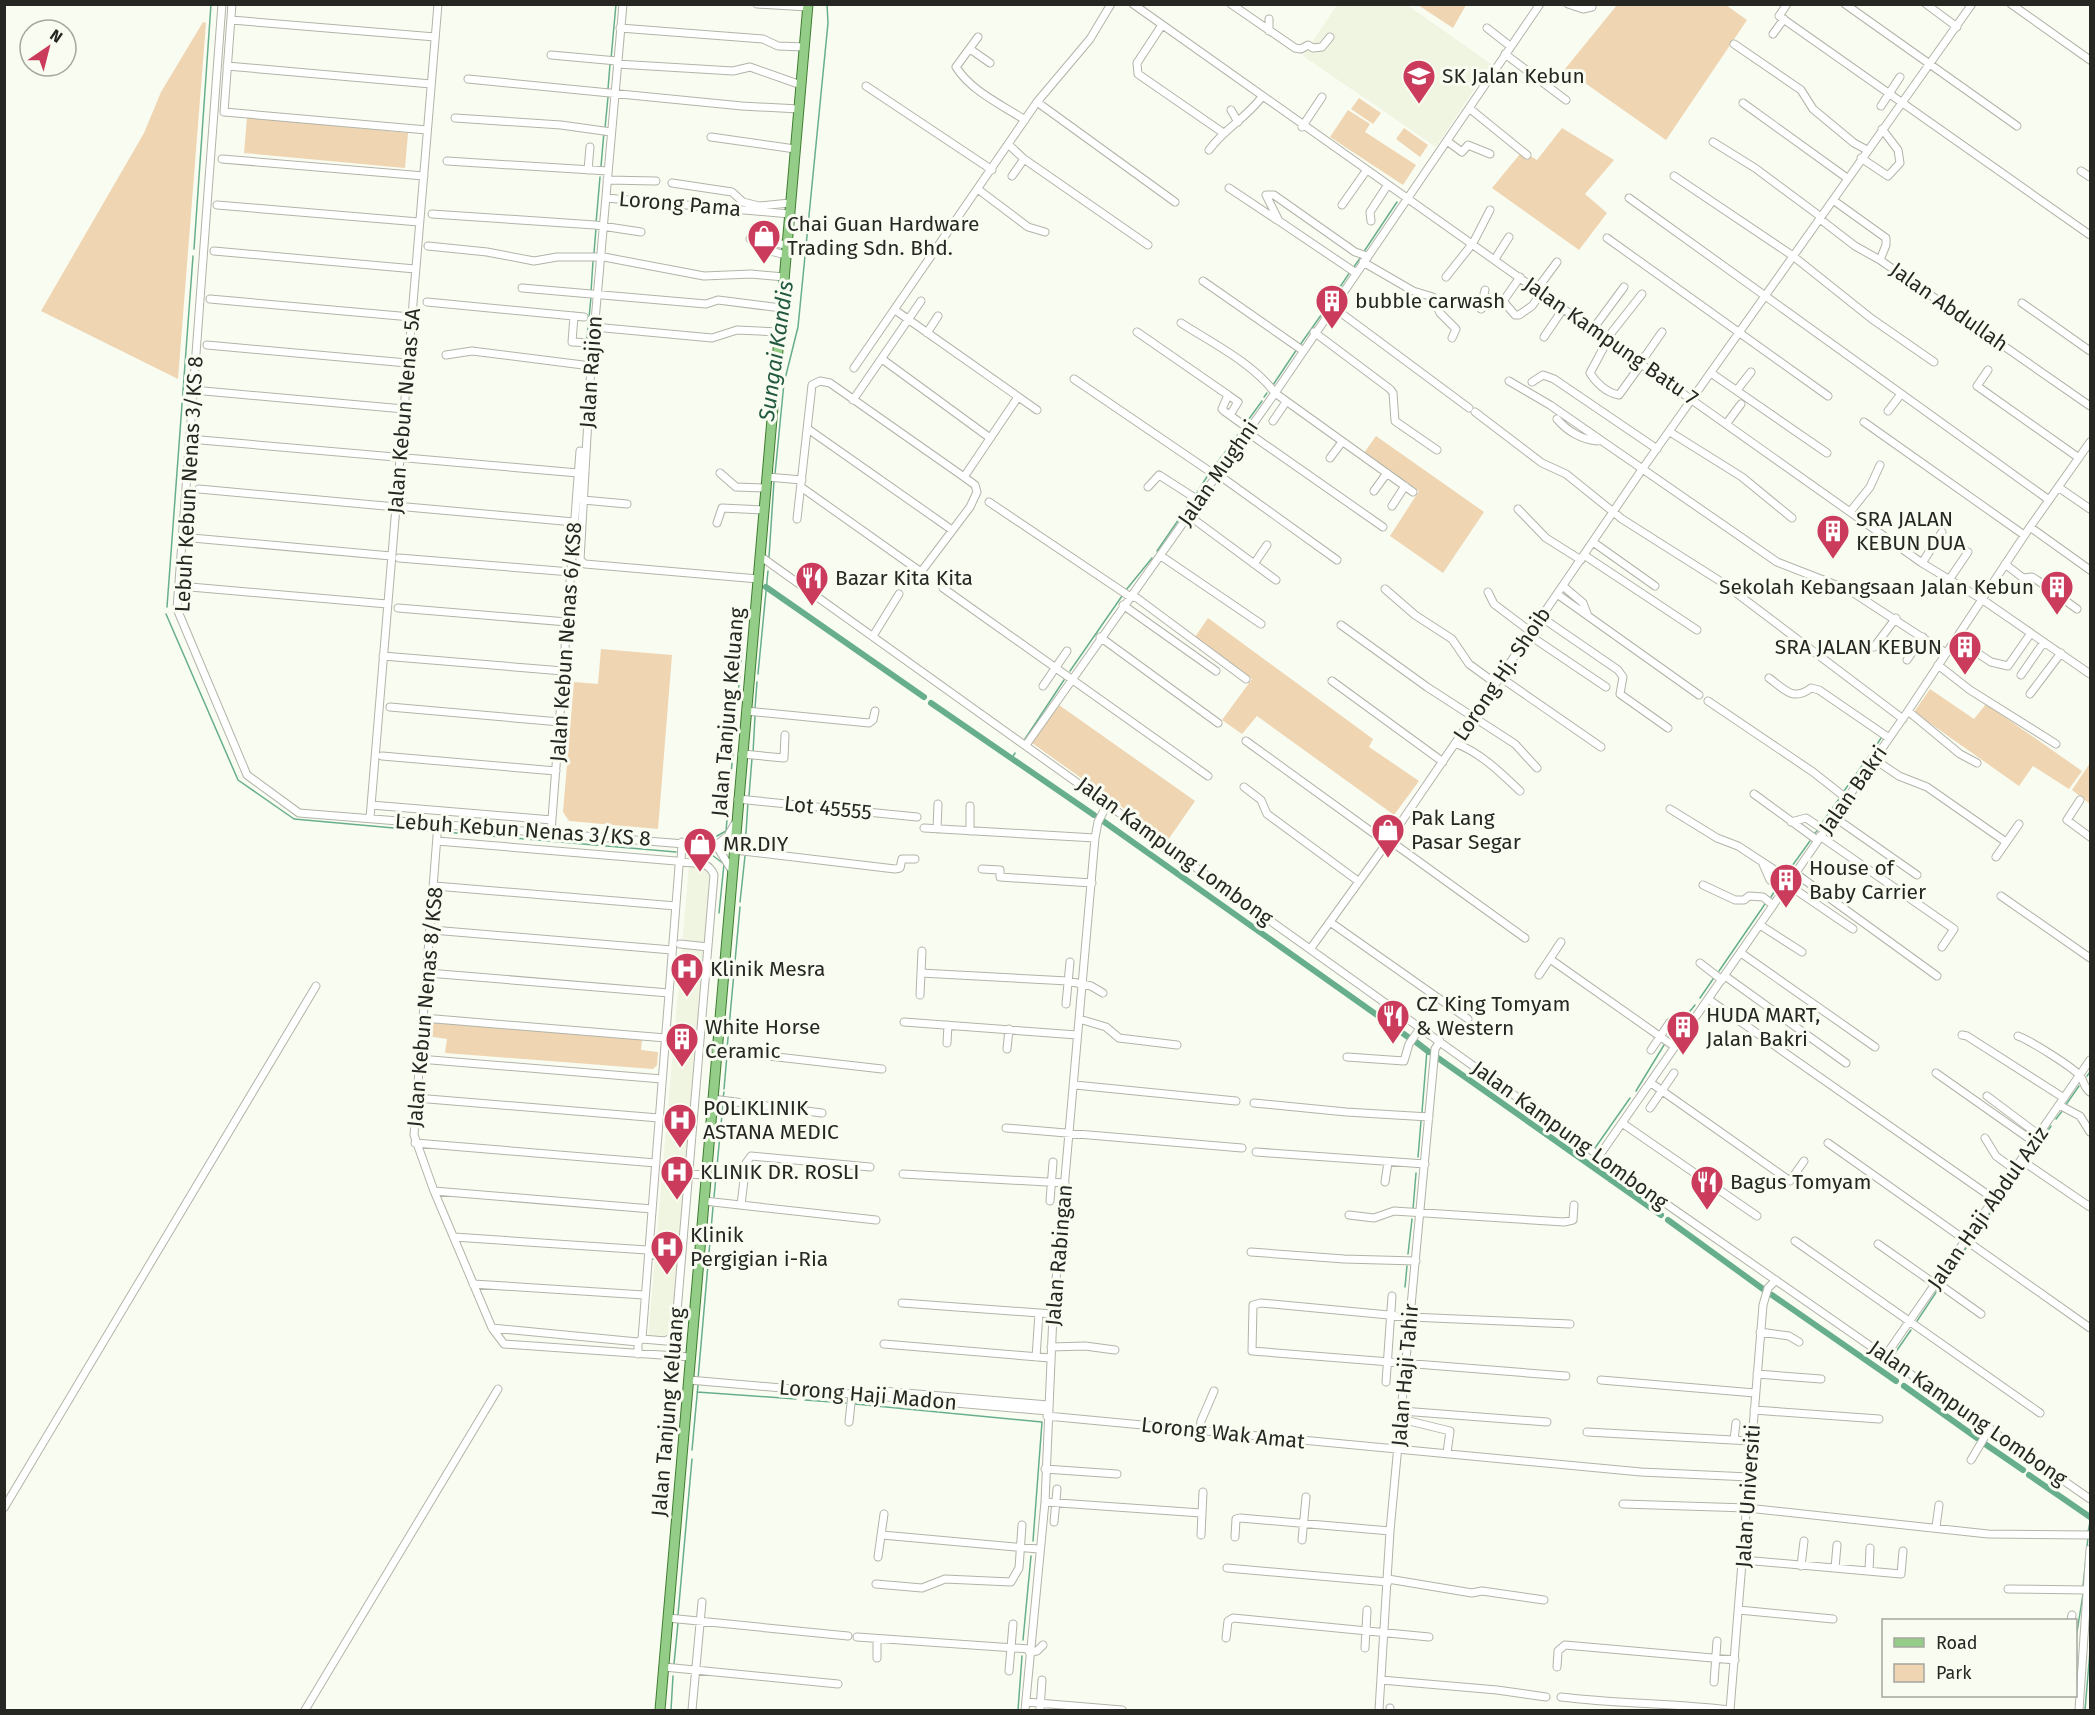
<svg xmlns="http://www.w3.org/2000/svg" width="2095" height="1715" viewBox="0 0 2095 1715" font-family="'Fira Sans',sans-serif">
<rect width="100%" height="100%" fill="#f9fcf1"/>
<!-- built -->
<path fill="#f0f5e2" d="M1406,4L1491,64L1436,147L1303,56L1337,5Z
M689,865H704L712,876L672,1334L666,1339L648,1338Z"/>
<!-- green -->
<path fill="#efd5b2" d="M1418,5H1466L1453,28Z
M1617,5H1726L1747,20L1666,140L1565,69Z
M203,22L206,23L178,379L41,311L144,133L161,92Z
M1359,98L1381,113L1373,124L1351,109Z
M1348,110L1370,124L1365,132L1416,165L1403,185L1330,137Z
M247,117L408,133L405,168L244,153Z
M1404,128L1428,145L1420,157L1396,139Z
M1562,128L1614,160L1585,194L1607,213L1579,250L1492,188L1520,154L1527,160L1530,156L1537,160Z
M1376,436L1484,512L1443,573L1390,536L1419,491L1364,453Z
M1208,618L1373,739L1369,747L1419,781L1394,815L1257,716L1242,734L1222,720L1252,679L1195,637Z
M601,649L672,655L658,829L569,821L563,812L574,682L598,684Z
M1930,689L1974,719L1986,704L2082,771L2069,789L2033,766L2019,786L1914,712Z
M1059,705L1195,801L1168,840L1032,743Z
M2090,763V804L2072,790Z
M433,1022L642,1038L641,1050L658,1052L657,1065L653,1069L445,1053L447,1039L427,1036L429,1026Z"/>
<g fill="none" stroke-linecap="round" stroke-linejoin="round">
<!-- stream -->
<path stroke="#67af8c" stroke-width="1.5" d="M611,59L616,4
M608,89L610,64
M605,128L608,97
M601,166L604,132
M596,223L600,177
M194,249L211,4
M594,253L596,228
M1363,253L1397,202
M1353,268L1361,257
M591,292L593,261
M1336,293L1350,272
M587,338L591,297
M1300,345L1331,301
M1273,385L1297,349
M1264,397L1267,393
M1246,423L1262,401
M1214,467L1242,429
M775,474L784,383L798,327L828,23L827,4
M1195,496L1208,475
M1157,551L1192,500
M769,557L774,481
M1126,590L1152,558
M167,607L193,256
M166,614L238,780L294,819L427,831
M1070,671L1122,596
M758,674L768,571
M755,708L757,682
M1025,739L1064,680
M1874,749L1881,738
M753,753L755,716
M1012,758L1015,753
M1844,791L1869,756
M749,796L752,758
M1822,823L1839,799
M445,832L676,852
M1815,833L1817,831
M717,836L726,831L742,650
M745,848L748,802
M688,853L712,855L724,864L719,913
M1787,873L1810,841
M1781,882L1782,881
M1771,897L1776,889
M740,902L745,856
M1719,971L1765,904
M1700,998L1713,979
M1669,1037L1695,1005
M727,1049L740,907
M2087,1076L2090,1072
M724,1089L727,1055
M1636,1091L1664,1045
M723,1098L724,1092
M2065,1106L2079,1086
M1422,1112L1427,1050
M2056,1119L2063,1110
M1595,1148L1630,1098
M1418,1157L1421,1121
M2027,1162L2051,1126
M714,1197L723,1104
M1413,1209L1416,1173
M1971,1240L2024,1166
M1408,1254L1412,1219
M1949,1273L1966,1248
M1405,1287L1407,1266
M1917,1321L1937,1291
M1895,1353L1911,1330
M698,1379L713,1207
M697,1392L796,1399
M805,1400L846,1403
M855,1404L1042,1422L1033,1541
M692,1450L698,1385
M2088,1532L2090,1522
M2087,1547L2088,1537
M2083,1586L2086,1558
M678,1615L692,1459
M2077,1632L2083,1594
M1023,1640L1031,1556
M2076,1649V1644
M674,1664L678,1623
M671,1710L673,1676
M1018,1710L1022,1656
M2085,1710L2090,1651"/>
<!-- canal -->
<path stroke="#67af8c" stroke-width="6" d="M766,587L924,697
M931,703L1094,815
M1103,821L1408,1037
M1416,1042L1429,1052
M1438,1058L1661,1215
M1668,1220L1763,1289
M1772,1295L1896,1381
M1904,1386L1977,1438
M1985,1444L2023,1470
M2029,1475L2090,1517"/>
<!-- minor casing -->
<g stroke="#b2b4aa" stroke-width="9">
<path id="minor" d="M222,4L177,609L247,775L299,813L734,848
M232,4L224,112L427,130
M623,4L591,366L580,560L585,564L758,579
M757,4L808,7
M1133,4L1922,563L1983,600L2090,674
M1231,4L1295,48L1301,49L1308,45L1313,48L1322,47L1330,37
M1568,4L1583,9L1592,7
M1787,4L1779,16L2090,235
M1845,4L2017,126
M1926,4L1957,27
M2011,4L2090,60
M1269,19V31
M231,20L435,37
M1162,25L1137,63L1138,74L1222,132
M620,28L763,39L778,46L804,47
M1487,28L1510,46
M1773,34L1784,19
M978,37L956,67C971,91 1002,105 1025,120
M1734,44L1801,90L1813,109L1854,143L1867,150
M970,49L990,63
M1505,54L1566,100
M551,55L617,61
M617,64L733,71L750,67L801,85
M227,66L431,84
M468,79L742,106L799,109
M866,86L992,170
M1037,102L1175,202
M1743,103L1847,178
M1881,106L1900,77
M1469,108L1527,155
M1231,110L1238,122
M455,118L561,125L611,132
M1302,127L1322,97
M711,137L795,149
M1447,141L1462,152L1468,145L1490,154
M1713,142L1755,168L1821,217
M1008,144L1024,159L1148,245
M1209,150C1224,129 1246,118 1261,98
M1861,158L1888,176L1900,163L1898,150L1882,129
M222,159L424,176
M447,161L608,171
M588,170L590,147
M2081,171L2090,177
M1012,176L1024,159
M1674,176L1793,256L1872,319L1934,362
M607,180L656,181
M672,183L732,192L743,202L759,206L790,203
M1229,188L1277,220
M979,190L1028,227L1045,232
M606,198L790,214
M1629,198L2049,500
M1833,200L1886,238V245L1880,260L2090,406
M217,205L419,222
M1342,205L1366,171
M432,214L595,225L641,232
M1820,219L1855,246L1880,260
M1371,221L1370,212L1387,186
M1607,238L1828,396
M750,239L768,242
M428,246L487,252L534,261L557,257H604L704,276L751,274L784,277
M214,251L415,269
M786,255L770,251L768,242L787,245
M1495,259L1509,237
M1363,262L1413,291L1433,297L1440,313L1456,329L1452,338
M1356,273L1279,221L1266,195H1274L1355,252L1367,256
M1446,277L1473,243L1490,210
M1203,281L1302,350
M522,288L706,304L718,300L781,308
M1537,289L1557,262
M1485,290L1484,294L1489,302
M210,299L411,317
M1503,301L1515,315H1519L1532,306L1542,292
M427,302L584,317
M2022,303L2090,351
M1333,307L1469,408
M1481,309L1489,302L1504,300L1520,277
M895,310L1037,410
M574,316L572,342L593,343
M1181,323C1212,343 1253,363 1275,393L1413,492
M594,327L712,338L737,330L779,332
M1593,329L1624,287
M1137,332L1228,395
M1314,332L1390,389L1393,393L1395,421L1437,450
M927,333L938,316
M1544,337L1563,309
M207,345L407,363
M446,355L472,351L591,366
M882,359L990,438
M1638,361L1646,355L1662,332
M1642,363L1619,395C1607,393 1596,383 1590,373L1612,332L1642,294
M854,368L1037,102L1090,39L1111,4
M1988,370L1977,386L2079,458
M1711,373L1827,453
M1074,379L1215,475
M1509,381L1550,405L1777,562L1849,590L1946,653
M1532,382L1543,375L1554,379L1657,449
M1737,390L1751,372
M204,391L404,409
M853,400L921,301
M1888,411L1901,394
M1475,412L1542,463L1566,474L1622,519L1723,583L1903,719
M1230,415L1238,402L1228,395L1222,409L1224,411L1249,429
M1557,419C1567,431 1582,440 1598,441
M1273,421L1286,402
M1864,422L2024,535
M1727,423L1741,404
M808,429L952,530
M1247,432L1383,527
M1670,432L1742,477L1792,518
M189,439L578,473
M1330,458L1342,442
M720,473L736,487L766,488
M1216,473L1337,560
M767,477L802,480
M964,477L1018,397
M1148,487L1159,475L1198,500
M2058,487L2090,509
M199,489L396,507
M1374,491L1387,473
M583,500L627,504
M989,502L1129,596L1137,598L1246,679
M1392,506L1405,486
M407,507L574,522
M1518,509L1546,538L1581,560
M1850,512L1870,487L1880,465
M1188,515L1276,580
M797,519L812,385L820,381L830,383L964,477L975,485L977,492L970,507L921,572L801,487
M717,523L722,508L764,510
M2030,527L2090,570
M192,538L391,556
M1593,542L1655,586
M1584,555L1697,630
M760,556L1672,1208L2090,1499
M1161,556L1261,624
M399,558L571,572
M1922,563L1942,532
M1254,564L1267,545
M2005,564L2023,578L2032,577L2037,580L2077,609
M1949,580L1968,552
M179,586L387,604
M1563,586L1583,603L1588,616L1699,695
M943,588L1208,776
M1385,589L1415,615L1452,639L1469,664L1495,683
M1488,592L1494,604L1531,632
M1557,594L1588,616
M1123,605L1216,671
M398,608L567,622
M1541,617L1618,670L1623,677L1620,694L1668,728
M1341,625L1427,687L1515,744L1537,768
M1529,635L1606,687
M873,636L899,594
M1100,637L1218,723
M1956,639L1991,662L2008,666L2031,633
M1874,647L1896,618
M383,656L563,671
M1907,660L1923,637
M1938,665L1970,690L2056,744
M2021,675L2044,642
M1500,677L1601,747
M1769,678C1784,689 1793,702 1811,688L1819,690L1889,738
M1332,681L1443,762
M1043,686L1067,651
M2030,694L2061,653
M1708,701L1813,772L1846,798
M390,707L560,722
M746,711L869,723L873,720L875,711
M1908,711L1960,754L1977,763
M1246,741L1387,843
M1455,743C1481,753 1500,772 1520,791
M1026,745L1275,393L1540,4
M742,754L784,758L785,735
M382,756L556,771
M1874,759L1899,776L1927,787L2006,842
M1244,787L1261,800L1267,814L1358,881
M1754,794L1817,840
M738,799L917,817
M2080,800L2067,820L2090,837
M371,805L552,820
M1670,809L1717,838L1738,846L1790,880
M1834,817L1917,875
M370,818L438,4
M1791,822L1806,818L1824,830
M438,823L414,1135L434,1191L492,1328L504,1344L690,1357
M924,828L1095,838
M937,829L938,804
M970,831V806
M551,832L580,451
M1820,836L1954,929L1942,947
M1389,840L1525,938
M437,841L676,861
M716,845L728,836L734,825
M716,845L731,869
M734,850L895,869L900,868L902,859H915
M1996,857L2019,824
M1763,864L1770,880L1784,889
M982,869L1000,870V877L1092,883
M1795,873L1937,976
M1787,884L1853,929
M1703,885L1735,900H1744L1749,896L1763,897L1773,905
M435,886L676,906
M2001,896L2090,958
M1330,922L1468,1019
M1760,925L1802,952
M432,930L672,950
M680,944L708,947
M1311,948L1389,840L1643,468L1972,4
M1741,953L1875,1047
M1550,959L1675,1047
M1700,963L1722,980
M428,973L669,993
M921,973L1068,981L1091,986L1103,993
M1539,975L1561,942
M1725,976L1846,1063
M920,995L922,951
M1708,999L1994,1199
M1066,1004L1070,962
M423,1018L666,1038
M1079,1019L1106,1027L1119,1038L1177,1045
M904,1022L1077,1035
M1962,1035L1967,1036L2064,1098
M2018,1036C2029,1040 2073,1067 2080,1076C2085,1082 2083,1087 2090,1092
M947,1043L948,1025
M1007,1049L1009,1029
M716,1050L882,1069
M1651,1050L1670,1022
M1347,1057L1404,1061L1409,1044L1421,1027
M419,1059L662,1079
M1936,1073L2034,1142
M1651,1083L1790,1181L1804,1161
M1075,1085L1236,1101
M1987,1096L2039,1135
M416,1098L659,1118
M712,1099L822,1113
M1254,1103L1346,1112L1429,1117
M2059,1105L2080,1116L2090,1132
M1650,1108L1674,1073
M1622,1123L1757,1216
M1006,1128L1242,1148
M1985,1138L1996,1156L2015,1170
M415,1143L656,1163
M1828,1143L2090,1328
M1256,1152L1425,1164
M1599,1156L1908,711L2030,527L2090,442
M2021,1160L2090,1207
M689,1174L706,1175
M903,1174L1065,1183
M1385,1182L1388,1162
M434,1191L652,1209
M704,1201L876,1220
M1050,1201L1053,1162
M741,1205L746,1163L751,1156L870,1167
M1349,1215L1374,1218L1394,1211L1564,1222L1573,1220L1574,1205
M454,1237L647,1250
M1795,1241L2040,1413
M1878,1244L1935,1284
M1251,1252L1344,1259L1416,1261
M654,1255L681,1258
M1936,1282L1981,1314
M473,1284L644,1295
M902,1303L1053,1314
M492,1328L638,1342
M1760,1332L1789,1336L1799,1342
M642,1339L679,866
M884,1344L1050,1358
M1051,1347L1085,1346L1115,1350
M638,1354V1342L642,1339L666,1341L675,1335L714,875C708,860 696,864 681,862L682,842
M1886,1355L2090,1060
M1036,1357L1039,1313
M1757,1374L1821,1379
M1566,1376L1252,1351L1253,1305L1261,1303L1410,1317L1570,1324
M689,1380L1048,1411
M1601,1380L1755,1393
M1386,1382L1392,1296
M881,1397L882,1391L1048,1405
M1754,1410L1879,1419
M1402,1411L1547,1422
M1047,1416L1641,1472L1749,1477
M1401,1419L1450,1431L1447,1453
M849,1422L852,1394
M1200,1429L1201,1421L1214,1391
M1587,1432L1751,1441
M1734,1440L1736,1423
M1971,1460L1990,1428
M1045,1469L1117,1474
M1045,1502L1201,1513
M1623,1504L1747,1508L1988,1534L2090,1535
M4,1508L316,986
M1054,1522L1057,1489
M1936,1527L1939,1505
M882,1535L1038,1549
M1201,1535L1203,1492
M1235,1537L1236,1519L1240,1518L1390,1531
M1302,1540L1306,1497
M878,1557L884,1514
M1743,1560L1901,1574L1903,1551
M1801,1566L1804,1541
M1227,1568L1388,1582
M1835,1568L1837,1545
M1869,1571L1870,1548
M1388,1579L1472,1593L1482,1591L1544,1600
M876,1584L922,1588L945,1579L1011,1582L1019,1568L1022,1525
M2008,1589L2087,1590
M1739,1610L1833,1619
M668,1618L848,1636
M2071,1620L2072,1615
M857,1637L1029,1649
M1226,1638L1228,1621L1233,1618L1429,1637
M1365,1648L1367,1610
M1029,1652L1037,1651L1043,1645
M877,1658V1640
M664,1667L838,1684
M1557,1667L1558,1651L1565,1645L1735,1660
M1009,1671L1013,1624
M1381,1680L1497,1690L1546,1697
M1714,1682L1717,1641
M1561,1697C1617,1704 1673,1703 1730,1710
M1026,1702L1122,1710
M305,1710L498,1389
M692,1710L702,1602
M1025,1710L1045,1502L1053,1314L1095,838L1098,822L1108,803
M1040,1710L1042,1680
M1379,1710L1390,1531L1435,1049L1440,1041
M1390,1710V1708
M1730,1710L1763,1305L1768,1288L1776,1280
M2079,1710L2090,1549"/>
</g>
<!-- major casing -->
<g stroke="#3f7d31" stroke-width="11">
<path id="major" d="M660,1710L808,4"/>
</g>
<!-- minor -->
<use href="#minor" stroke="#fff" stroke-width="7"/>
<!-- major -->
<use href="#major" stroke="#94cd88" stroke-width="9"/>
</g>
<!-- icons -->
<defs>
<g id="school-pin" transform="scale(1.725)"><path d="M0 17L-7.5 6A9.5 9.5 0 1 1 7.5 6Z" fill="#cb3b5c" stroke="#f9fcf1"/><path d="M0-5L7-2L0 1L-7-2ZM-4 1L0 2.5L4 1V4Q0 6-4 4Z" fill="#fff"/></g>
<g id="shop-pin" transform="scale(1.725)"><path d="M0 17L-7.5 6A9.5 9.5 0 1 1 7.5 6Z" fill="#cb3b5c" stroke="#f9fcf1"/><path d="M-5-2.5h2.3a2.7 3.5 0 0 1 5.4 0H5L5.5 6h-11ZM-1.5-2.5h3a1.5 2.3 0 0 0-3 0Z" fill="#fff"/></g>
<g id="building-pin" transform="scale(1.725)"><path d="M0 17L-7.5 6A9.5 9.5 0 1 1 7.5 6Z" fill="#cb3b5c" stroke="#f9fcf1"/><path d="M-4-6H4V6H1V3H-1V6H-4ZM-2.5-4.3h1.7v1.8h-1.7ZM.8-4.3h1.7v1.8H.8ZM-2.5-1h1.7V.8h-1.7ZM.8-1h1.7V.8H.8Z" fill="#fff"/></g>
<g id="restaurant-pin" transform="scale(1.725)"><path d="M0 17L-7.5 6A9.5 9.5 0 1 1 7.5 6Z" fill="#cb3b5c" stroke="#f9fcf1"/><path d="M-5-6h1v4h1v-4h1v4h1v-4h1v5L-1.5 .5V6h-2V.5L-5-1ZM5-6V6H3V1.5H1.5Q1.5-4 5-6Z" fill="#fff"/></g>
<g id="hospital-pin" transform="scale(1.725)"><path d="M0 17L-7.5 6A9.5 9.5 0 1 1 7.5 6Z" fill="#cb3b5c" stroke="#f9fcf1"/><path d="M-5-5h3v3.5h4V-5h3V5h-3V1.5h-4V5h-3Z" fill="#fff"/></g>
</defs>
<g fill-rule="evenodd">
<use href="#school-pin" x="1419" y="76"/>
<use href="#shop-pin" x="764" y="236"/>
<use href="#building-pin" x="1332" y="301"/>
<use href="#building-pin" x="1833" y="531"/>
<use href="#restaurant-pin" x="812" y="578"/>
<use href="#building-pin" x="2057" y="587"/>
<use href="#building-pin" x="1965" y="647"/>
<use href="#shop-pin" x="1388" y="830"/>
<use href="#shop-pin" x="700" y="844"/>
<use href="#building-pin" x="1786" y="880"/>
<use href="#hospital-pin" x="687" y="969"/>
<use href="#restaurant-pin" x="1393" y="1016"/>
<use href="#building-pin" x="1683" y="1027"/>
<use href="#building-pin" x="682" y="1039"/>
<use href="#hospital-pin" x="680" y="1120"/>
<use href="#hospital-pin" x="677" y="1172"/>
<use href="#restaurant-pin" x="1707" y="1182"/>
<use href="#hospital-pin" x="667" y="1247"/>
</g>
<g text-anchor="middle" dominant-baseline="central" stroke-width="6" stroke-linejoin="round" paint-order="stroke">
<!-- poi labels -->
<g font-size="21" fill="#262723" stroke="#f9fcf1" text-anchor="start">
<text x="1442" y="76">SK Jalan Kebun</text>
<text x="787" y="224">Chai Guan Hardware<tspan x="787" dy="24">Trading Sdn. Bhd.</tspan></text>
<text x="1355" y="301">bubble carwash</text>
<text x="1856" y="519">SRA JALAN<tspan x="1856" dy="24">KEBUN DUA</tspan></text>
<text x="835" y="578">Bazar Kita Kita</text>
<text x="2034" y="587" text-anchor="end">Sekolah Kebangsaan Jalan Kebun</text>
<text x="1942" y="647" text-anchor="end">SRA JALAN KEBUN</text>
<text x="1411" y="818">Pak Lang<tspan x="1411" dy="24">Pasar Segar</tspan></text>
<text x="723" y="844">MR.DIY</text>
<text x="1809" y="868">House of<tspan x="1809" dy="24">Baby Carrier</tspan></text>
<text x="710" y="969">Klinik Mesra</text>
<text x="1416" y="1004">CZ King Tomyam<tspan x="1416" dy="24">&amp; Western</tspan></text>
<text x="1706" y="1015">HUDA MART,<tspan x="1706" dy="24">Jalan Bakri</tspan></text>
<text x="705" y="1027">White Horse<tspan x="705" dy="24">Ceramic</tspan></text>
<text x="703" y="1108">POLIKLINIK<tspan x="703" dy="24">ASTANA MEDIC</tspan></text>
<text x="700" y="1172">KLINIK DR. ROSLI</text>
<text x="1730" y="1182">Bagus Tomyam</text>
<text x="690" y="1235">Klinik<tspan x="690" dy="24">Pergigian i-Ria</tspan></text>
</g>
<!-- street labels -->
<g font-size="21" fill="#262723" stroke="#f9fcf1">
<text transform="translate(680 204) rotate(5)">Lorong Pama</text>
<text transform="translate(1949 307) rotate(35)">Jalan Abdullah</text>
<text transform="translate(1611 341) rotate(35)">Jalan Kampung Batu 7</text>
<text transform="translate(591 372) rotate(-86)">Jalan Rajion</text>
<text transform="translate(404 411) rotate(-85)">Jalan Kebun Nenas 5A</text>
<text transform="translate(1218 473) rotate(-55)">Jalan Mughni</text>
<text transform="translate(189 484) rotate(-87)">Lebuh Kebun Nenas 3/KS 8</text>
<text transform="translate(566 642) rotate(-86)">Jalan Kebun Nenas 6/KS8</text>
<text transform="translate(1502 674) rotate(-56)">Lorong Hj. Shoib</text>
<text transform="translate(728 712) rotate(-85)">Jalan Tanjung Keluang</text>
<text transform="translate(1853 790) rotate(-55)">Jalan Bakri</text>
<text transform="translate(828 808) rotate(6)">Lot 45555</text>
<text transform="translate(523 830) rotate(4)">Lebuh Kebun Nenas 3/KS 8</text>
<text transform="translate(1175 851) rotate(36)">Jalan Kampung Lombong</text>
<text transform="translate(425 1007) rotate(-85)">Jalan Kebun Nenas 8/KS8</text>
<text transform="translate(1570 1135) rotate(36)">Jalan Kampung Lombong</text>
<text transform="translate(1988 1208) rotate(-55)">Jalan Haji Abdul Aziz</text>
<text transform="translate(1059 1255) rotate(-85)">Jalan Rabingan</text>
<text transform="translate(1405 1375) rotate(-85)">Jalan Haji Tahir</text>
<text transform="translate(868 1395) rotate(5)">Lorong Haji Madon</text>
<text transform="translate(668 1412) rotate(-85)">Jalan Tanjung Keluang</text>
<text transform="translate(1968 1413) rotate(35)">Jalan Kampung Lombong</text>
<text transform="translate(1223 1433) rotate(6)">Lorong Wak Amat</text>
<text transform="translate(1748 1496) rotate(-86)">Jalan Universiti</text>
</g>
<!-- water labels -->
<g font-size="22" font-style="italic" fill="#225941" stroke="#f9fcf1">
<text transform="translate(776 351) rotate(-82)">Sungai Kandis</text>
</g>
</g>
<!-- border -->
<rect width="2095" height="1715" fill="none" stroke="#262723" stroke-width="12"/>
<!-- legend -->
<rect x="1882" y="1619" width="195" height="78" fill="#f9fcf1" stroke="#a5a79f" stroke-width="1.5"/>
<rect x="1894" y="1638" width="30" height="9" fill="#94cd88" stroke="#a5a79f" stroke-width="1.5"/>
<text x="1936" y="1649" font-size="18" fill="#262723">Road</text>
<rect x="1894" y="1664" width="30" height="18" fill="#efd5b2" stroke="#a5a79f" stroke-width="1.5"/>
<text x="1936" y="1679" font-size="18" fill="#262723">Park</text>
<!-- north arrow -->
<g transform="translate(48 48) rotate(35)"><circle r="28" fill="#f9fcf1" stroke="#a5a79f" stroke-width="1.5"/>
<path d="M0-4.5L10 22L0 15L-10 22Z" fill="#cb3b5c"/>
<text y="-9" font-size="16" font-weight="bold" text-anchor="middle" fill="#262723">N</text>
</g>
</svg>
